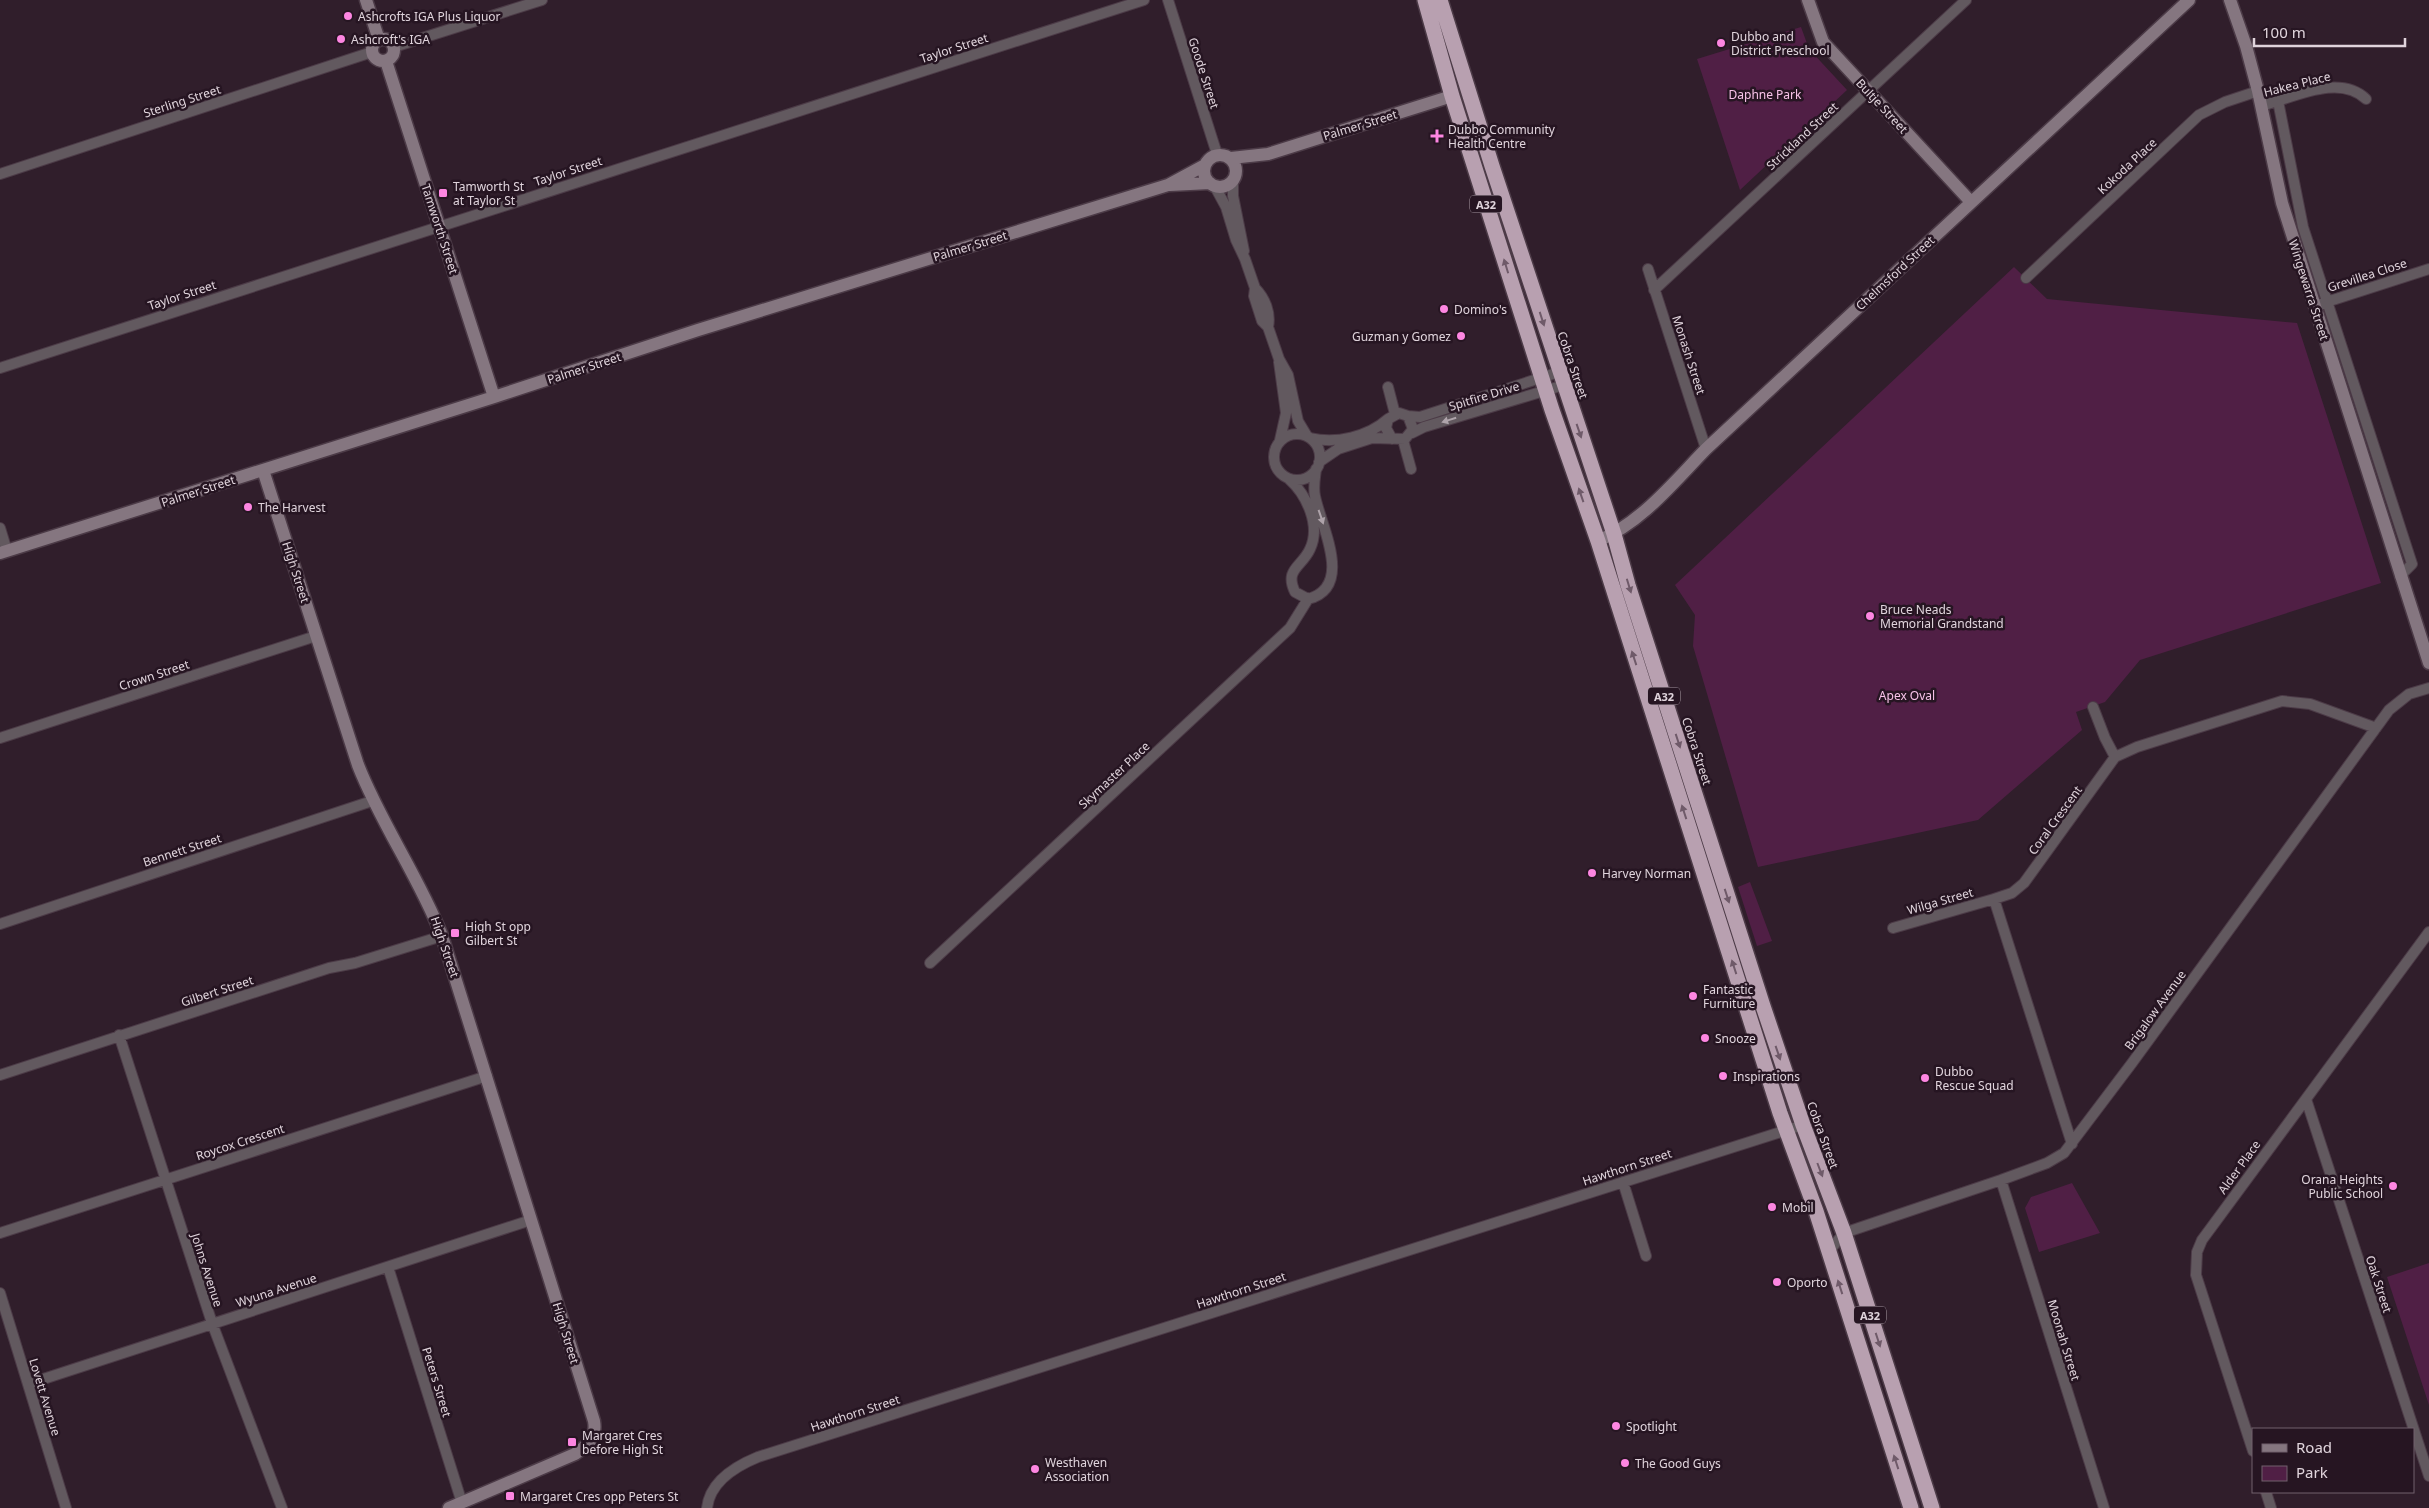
<svg xmlns="http://www.w3.org/2000/svg" width="2429" height="1508" viewBox="0 0 2429 1508" font-family="'Noto Sans',sans-serif">
<rect width="100%" height="100%" fill="#301e2b"/>
<!-- green -->
<path fill="#501f45" d="M1801,27L1809,49L1847,90L1740,190L1697,59Z
M2014,267L2047,299L2297,323L2381,583L2140,660L2105,702L2076,712L2082,730L1978,820L1758,867L1693,646L1695,615L1675,585Z
M1750,882L1772,941L1757,946L1738,887Z
M2072,1183L2100,1233L2039,1252L2025,1208L2031,1197Z
M2429,1263V1405L2387,1277Z"/>
<g fill="none" stroke-linecap="round" stroke-linejoin="round">
<!-- street casing -->
<g stroke="#4c3b47" stroke-width="12">
<path id="street" d="M1168,0L1217,154
M394,47L542,0
M2278,101L2303,227L2412,564L2400,576
M2261,106C2293,98 2339,73 2366,99
M0,174L372,52
M1233,180V196L1244,251
M1214,185L1226,207L1236,240L1245,259L1255,288L1254,296L1262,321L1268,327L1279,359L1288,375L1298,421L1307,436
M1648,269L1706,449
M2026,278L2199,115L2225,102L2258,91
M1255,288C1265,298 1271,313 1268,327
M1654,290L1966,0
M2314,306L2429,269
M1279,362L1286,413L1280,440
M0,368L1144,0
M1388,387L1395,414
M1408,416L1420,417L1559,372
M1412,433L1424,427L1564,385
M1274 457a23 23 0 1 1 46 0a23 23 0 1 1-46 0Z
M1310,438C1336,444 1368,437 1388,419
M1403,440L1411,469
M1319,462L1338,449L1372,438L1405,439L1413,429L1408,416L1399,413L1388,419L1386,428L1392,439
M1289,479C1307,495 1321,526 1310,549C1302,567 1284,569 1295,592L1308,599C1355,587 1320,524 1315,496C1313,487 1315,478 1316,469
M0,528L7,551
M2093,707L2105,738L2115,757
M0,738L316,636
M0,924L372,801
M1893,928L1994,899
M930,963L1290,628L1308,599
M119,1035L212,1323L282,1508
M0,1075L329,968L355,963L442,936
M2306,1099L2429,1476
M2072,1144L1994,899L2012,893L2024,883L2115,757L2137,747L2282,701L2310,704L2376,728
M2001,1180L2104,1508
M1623,1182L1646,1256
M0,1233L487,1076
M1829,1251L1844,1233L2001,1180L2047,1163L2064,1153L2132,1063L2389,710L2409,694L2429,688
M388,1267L462,1503
M0,1293L66,1508
M28,1384L531,1220
M2253,1451L2196,1275L2197,1252L2202,1240L2429,932
M2266,1492L2271,1508
M707,1508C710,1481 736,1466 758,1457L1803,1125"/>
</g>
<!-- secondary casing -->
<g stroke="#4c3b47" stroke-width="15">
<path id="secondary" d="M366,0L379,40
M1808,0L1823,42L1971,202
M2230,0L2246,46L2258,91L2282,203L2429,663
M372 50a11 11 0 1 1 22 0a11 11 0 1 1-22 0Z
M386,61L494,397
M1204 171a16 16 0 1 1 32 0a16 16 0 1 1-32 0Z
M1231,158L1268,154L1452,96
M1170,185L1210,183
M263,470L358,765C381,824 419,877 442,936L594,1421C597,1438 588,1445 575,1454L449,1508
M1598,541C1642,522 1673,483 1706,449L2189,0
M0,553L494,397L698,330L1168,185L1205,165"/>
</g>
<!-- highway casing -->
<g stroke="#4c3b47" stroke-width="18">
<path id="highway" d="M1425,0L1452,96L1552,410L1598,541L1780,1113L1816,1211L1911,1508
M1440,0L1492,166L1614,534L1628,585L1763,1006L1803,1125L1844,1233L1932,1508"/>
</g>
<!-- street -->
<use href="#street" stroke="#62595f" stroke-width="10"/>
<!-- secondary -->
<use href="#secondary" stroke="#857680" stroke-width="12"/>
<!-- highway -->
<use href="#highway" stroke="#b8a0b0" stroke-width="15"/>
</g>
<!-- one-way arrows -->
<defs><path id="oneway-solid" d="M-6-.8H1V-3.2L6.5 0L1 3.2V.8H-6Z" transform="scale(1.25)"/></defs>
<g fill="#6f5a69">
<use href="#oneway-solid" transform="translate(1506 266) rotate(-107)"/>
<use href="#oneway-solid" transform="translate(1542 319) rotate(72)"/>
<use href="#oneway-solid" transform="translate(1579 431) rotate(71)"/>
<use href="#oneway-solid" transform="translate(1581 495) rotate(-109)"/>
<use href="#oneway-solid" transform="translate(1629 586) rotate(73)"/>
<use href="#oneway-solid" transform="translate(1634 658) rotate(-108)"/>
<use href="#oneway-solid" transform="translate(1678 741) rotate(72)"/>
<use href="#oneway-solid" transform="translate(1684 812) rotate(-108)"/>
<use href="#oneway-solid" transform="translate(1727 896) rotate(72)"/>
<use href="#oneway-solid" transform="translate(1734 967) rotate(-108)"/>
<use href="#oneway-solid" transform="translate(1778 1053) rotate(71)"/>
<use href="#oneway-solid" transform="translate(1820 1170) rotate(69)"/>
<use href="#oneway-solid" transform="translate(1840 1287) rotate(-108)"/>
<use href="#oneway-solid" transform="translate(1878 1340) rotate(72)"/>
<use href="#oneway-solid" transform="translate(1896 1462) rotate(-108)"/>
</g>
<g fill="#aea3aa">
<use href="#oneway-solid" transform="translate(1449 420) rotate(163)"/>
<use href="#oneway-solid" transform="translate(1321 517) rotate(71)"/>
</g>
<!-- markers -->
<g fill="#fd86e1" stroke="#261522" stroke-width="2">
<circle cx="348" cy="16" r="5"/>
<circle cx="341" cy="39" r="5"/>
<circle cx="1721" cy="43" r="5"/>
<path d="M1434.5 128.5h5v5h5v5h-5v5h-5v-5h-5v-5h5z"/>
<rect x="438" y="188" width="10" height="10" rx="2.5"/>
<circle cx="1444" cy="309" r="5"/>
<circle cx="1461" cy="336" r="5"/>
<circle cx="248" cy="507" r="5"/>
<circle cx="1870" cy="616" r="5"/>
<circle cx="1592" cy="873" r="5"/>
<rect x="450" y="928" width="10" height="10" rx="2.5"/>
<circle cx="1693" cy="996" r="5"/>
<circle cx="1705" cy="1038" r="5"/>
<circle cx="1723" cy="1076" r="5"/>
<circle cx="1925" cy="1078" r="5"/>
<circle cx="2393" cy="1186" r="5"/>
<circle cx="1772" cy="1207" r="5"/>
<circle cx="1777" cy="1282" r="5"/>
<circle cx="1616" cy="1426" r="5"/>
<rect x="567" y="1437" width="10" height="10" rx="2.5"/>
<circle cx="1625" cy="1463" r="5"/>
<circle cx="1035" cy="1469" r="5"/>
<rect x="505" y="1491" width="10" height="10" rx="2.5"/>
</g>
<g text-anchor="middle" dominant-baseline="central" stroke-width="5" stroke-linejoin="round" paint-order="stroke">
<!-- shield labels -->
<g fill="#261522" stroke="#a89ba4" stroke-width="1">
<rect x="1470" y="195.5" width="32" height="17" rx="4"/>
<rect x="1648" y="687.5" width="32" height="17" rx="4"/>
<rect x="1854" y="1306.5" width="32" height="17" rx="4"/>
</g>
<g font-size="11" font-weight="bold" fill="#e0d4dc">
<text x="1486" y="204">A32</text>
<text x="1664" y="696">A32</text>
<text x="1870" y="1315">A32</text>
</g>
<!-- poi labels -->
<g font-size="12" fill="#e0d4dc" stroke="#261522" text-anchor="start">
<text x="358" y="16">Ashcrofts IGA Plus Liquor</text>
<text x="1731" y="36">Dubbo and<tspan x="1731" dy="14">District Preschool</tspan></text>
<text x="351" y="39">Ashcroft's IGA</text>
<text x="1448" y="129">Dubbo Community<tspan x="1448" dy="14">Health Centre</tspan></text>
<text x="453" y="186">Tamworth St<tspan x="453" dy="14">at Taylor St</tspan></text>
<text x="1454" y="309">Domino's</text>
<text x="1451" y="336" text-anchor="end">Guzman y Gomez</text>
<text x="258" y="507">The Harvest</text>
<text x="1880" y="609">Bruce Neads<tspan x="1880" dy="14">Memorial Grandstand</tspan></text>
<text x="1602" y="873">Harvey Norman</text>
<text x="465" y="926">High St opp<tspan x="465" dy="14">Gilbert St</tspan></text>
<text x="1703" y="989">Fantastic<tspan x="1703" dy="14">Furniture</tspan></text>
<text x="1715" y="1038">Snooze</text>
<text x="1935" y="1071">Dubbo<tspan x="1935" dy="14">Rescue Squad</tspan></text>
<text x="1733" y="1076">Inspirations</text>
<text x="2383" y="1179" text-anchor="end">Orana Heights<tspan x="2383" dy="14">Public School</tspan></text>
<text x="1782" y="1207">Mobil</text>
<text x="1787" y="1282">Oporto</text>
<text x="1626" y="1426">Spotlight</text>
<text x="582" y="1435">Margaret Cres<tspan x="582" dy="14">before High St</tspan></text>
<text x="1045" y="1462">Westhaven<tspan x="1045" dy="14">Association</tspan></text>
<text x="1635" y="1463">The Good Guys</text>
<text x="520" y="1496">Margaret Cres opp Peters St</text>
</g>
<!-- street labels -->
<g font-size="12" fill="#e0d4dc" stroke="#261522">
<text transform="translate(954 48) rotate(-18)">Taylor Street</text>
<text transform="translate(1204 73) rotate(72)">Goode Street</text>
<text transform="translate(2297 84) rotate(-14)">Hakea Place</text>
<text transform="translate(182 101) rotate(-18)">Sterling Street</text>
<text transform="translate(1882 106) rotate(47)">Bultje Street</text>
<text transform="translate(1360 125) rotate(-17)">Palmer Street</text>
<text transform="translate(1802 136) rotate(-43)">Strickland Street</text>
<text transform="translate(2127 166) rotate(-43)">Kokoda Place</text>
<text transform="translate(568 171) rotate(-18)">Taylor Street</text>
<text transform="translate(440 229) rotate(72)">Tamworth Street</text>
<text transform="translate(970 246) rotate(-17)">Palmer Street</text>
<text transform="translate(1895 273) rotate(-43)">Chelmsford Street</text>
<text transform="translate(2367 275) rotate(-18)">Grevillea Close</text>
<text transform="translate(2309 290) rotate(72)">Wingewarra Street</text>
<text transform="translate(182 295) rotate(-18)">Taylor Street</text>
<text transform="translate(1689 355) rotate(72)">Monash Street</text>
<text transform="translate(1573 365) rotate(71)">Cobra Street</text>
<text transform="translate(584 368) rotate(-18)">Palmer Street</text>
<text transform="translate(1484 396) rotate(-17)">Spitfire Drive</text>
<text transform="translate(198 491) rotate(-18)">Palmer Street</text>
<text transform="translate(296 572) rotate(72)">High Street</text>
<text transform="translate(154 675) rotate(-18)">Crown Street</text>
<text transform="translate(1697 751) rotate(72)">Cobra Street</text>
<text transform="translate(1114 775) rotate(-43)">Skymaster Place</text>
<text transform="translate(2055 820) rotate(-54)">Coral Crescent</text>
<text transform="translate(182 850) rotate(-18)">Bennett Street</text>
<text transform="translate(1940 901) rotate(-16)">Wilga Street</text>
<text transform="translate(445 947) rotate(71)">High Street</text>
<text transform="translate(217 991) rotate(-18)">Gilbert Street</text>
<text transform="translate(2155 1010) rotate(-54)">Brigalow Avenue</text>
<text transform="translate(1823 1135) rotate(70)">Cobra Street</text>
<text transform="translate(240 1142) rotate(-18)">Roycox Crescent</text>
<text transform="translate(1627 1167) rotate(-18)">Hawthorn Street</text>
<text transform="translate(2239 1167) rotate(-54)">Alder Place</text>
<text transform="translate(207 1270) rotate(72)">Johns Avenue</text>
<text transform="translate(2379 1284) rotate(72)">Oak Street</text>
<text transform="translate(276 1290) rotate(-18)">Wyuna Avenue</text>
<text transform="translate(1241 1290) rotate(-18)">Hawthorn Street</text>
<text transform="translate(566 1333) rotate(73)">High Street</text>
<text transform="translate(2064 1340) rotate(73)">Moonah Street</text>
<text transform="translate(437 1382) rotate(73)">Peters Street</text>
<text transform="translate(45 1397) rotate(73)">Lovett Avenue</text>
<text transform="translate(855 1413) rotate(-18)">Hawthorn Street</text>
</g>
<!-- park labels -->
<g font-size="12" fill="#f7c2e8" stroke="#261522">
<text x="1765" y="94">Daphne Park</text>
<text x="1907" y="695">Apex Oval</text>
</g>
</g>
<!-- legend -->
<rect x="2252" y="1428" width="162" height="65" fill="#261522" stroke="#70616c"/>
<rect x="2262" y="1444" width="25" height="8" fill="#857680" stroke="#70616c"/>
<text x="2296" y="1453" font-size="15" fill="#e0d4dc">Road</text>
<rect x="2262" y="1466" width="25" height="15" fill="#501f45" stroke="#70616c"/>
<text x="2296" y="1478" font-size="15" fill="#e0d4dc">Park</text>
<!-- scale -->
<path d="M2254 38v8h151v-8" fill="none" stroke="#e0d4dc" stroke-width="2.5"/>
<text x="2262" y="38" font-size="15" fill="#e0d4dc" stroke="#261522" stroke-width="4" paint-order="stroke">100 m</text>
</svg>
